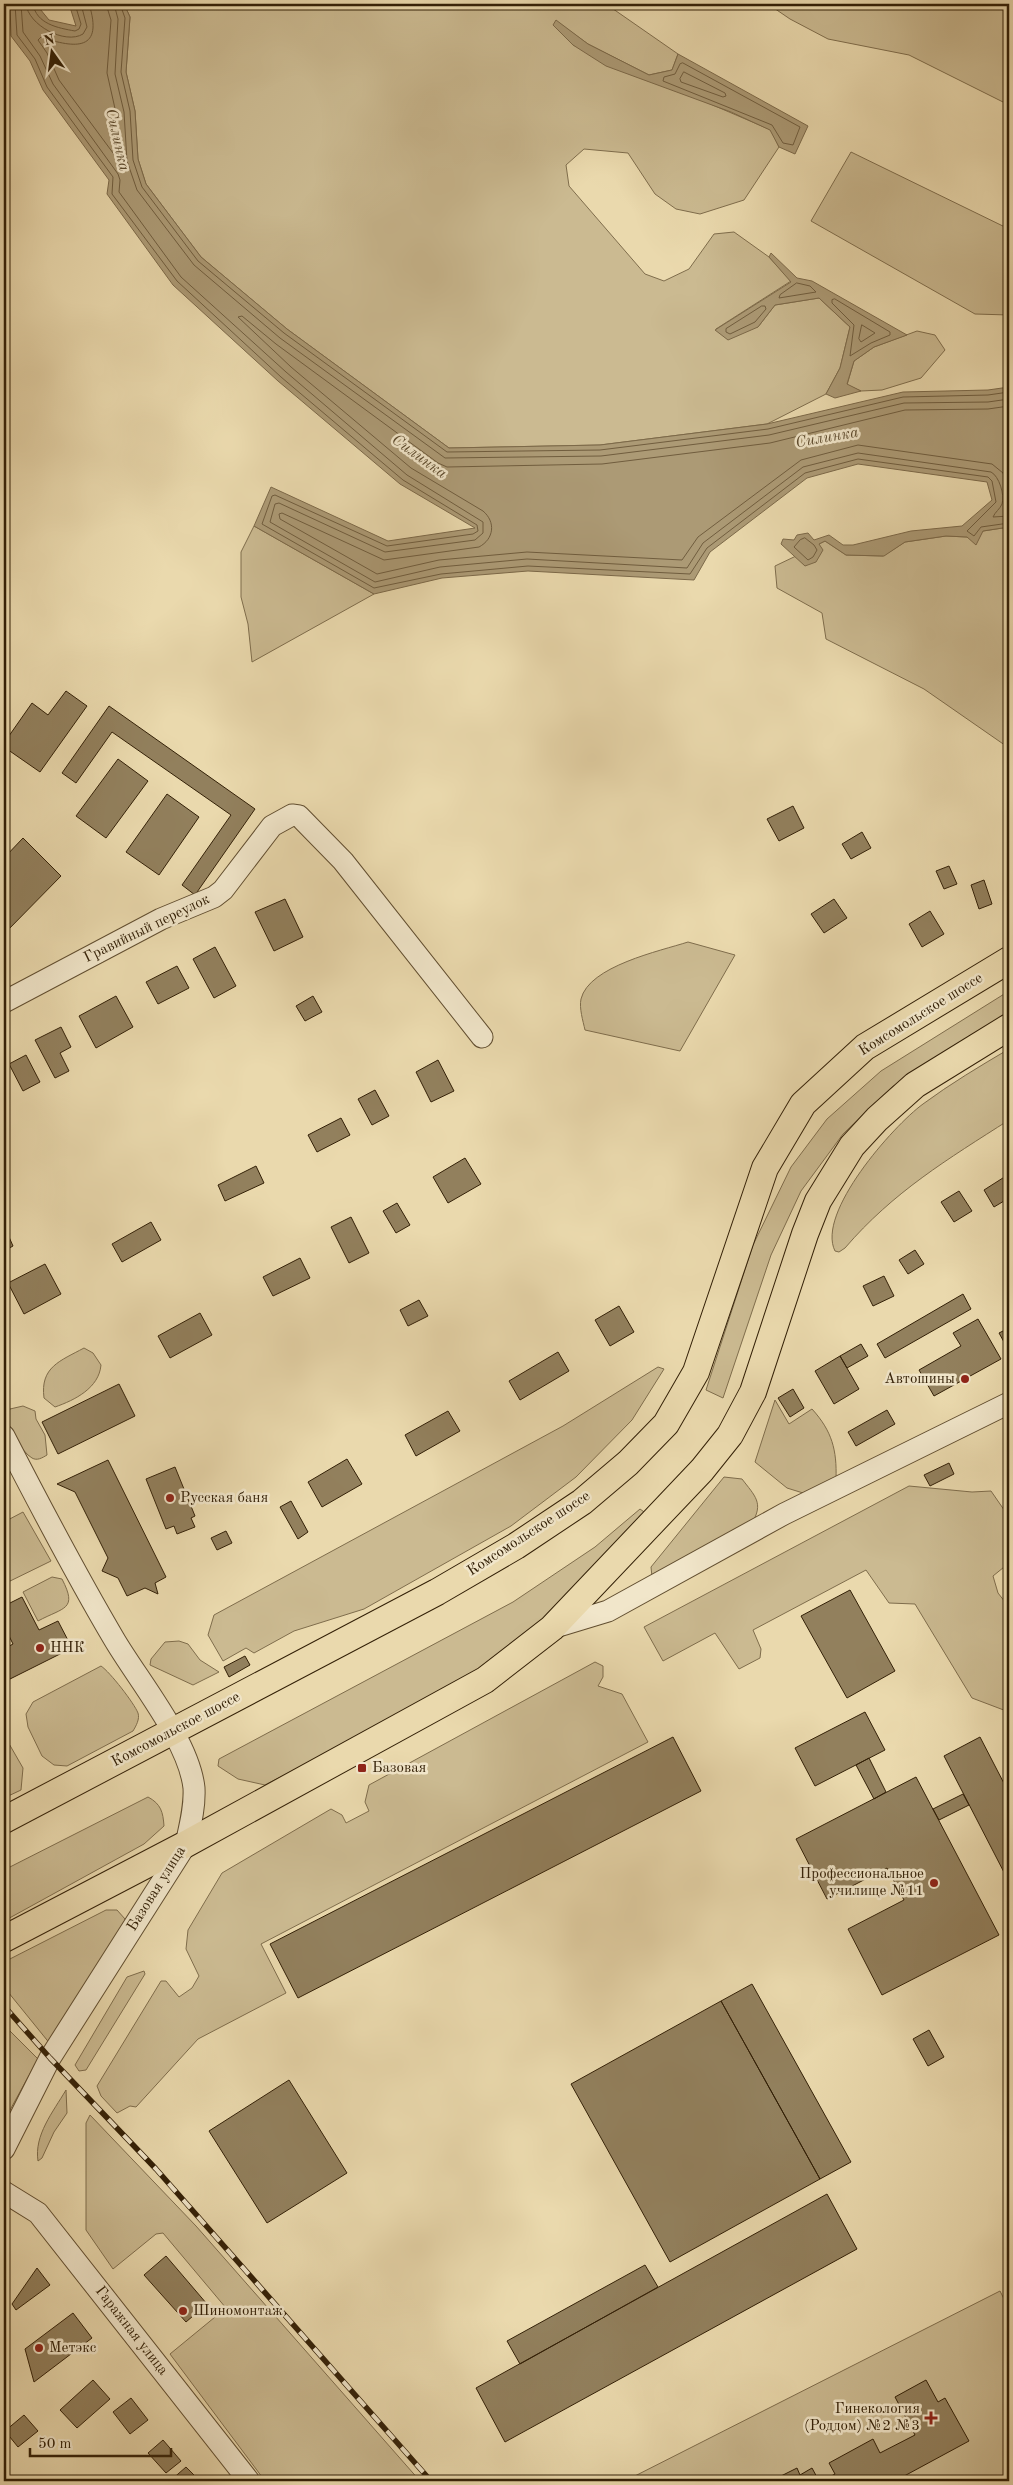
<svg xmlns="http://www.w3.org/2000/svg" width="1013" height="2485" viewBox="0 0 1013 2485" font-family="'Old Standard TT',serif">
<rect width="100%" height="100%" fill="#ead9ad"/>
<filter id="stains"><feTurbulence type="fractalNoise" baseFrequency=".004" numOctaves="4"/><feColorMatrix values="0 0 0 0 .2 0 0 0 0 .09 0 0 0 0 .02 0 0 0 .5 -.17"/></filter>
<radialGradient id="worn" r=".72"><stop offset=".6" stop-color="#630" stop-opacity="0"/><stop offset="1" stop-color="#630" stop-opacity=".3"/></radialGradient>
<!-- green -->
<path fill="#cbba91" stroke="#7f6d4c" d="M124,4H606L678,54L672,70L649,75L588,44L556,21L554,25L573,45L771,130L779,147L744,200L700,214L676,209L655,194L628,153L584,149L566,165L569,186L645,274L664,281L689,269L714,234L734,232L769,257L791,281L716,329L758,327L775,305L819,298L850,327L840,368L826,394L767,424L600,445L449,448L287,329L201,257L146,184L138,159L135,111L126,72L130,17Z
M768,4H1009V105L909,55L828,39L790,19Z
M851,152L1009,229V315L975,314L811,221Z
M917,331L935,335L945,350L921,378L882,390L861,391L847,385L854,361L874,347Z
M254,526L374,594L252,662L248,624L241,597V552Z
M1009,527V748L924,689L826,639L822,613L777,588L775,566L796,556L805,566L819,544L825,541L846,555L883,556L905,542L946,536L967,537L983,531Z
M688,942L735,955L680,1051L585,1030C583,1021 579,1008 581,999C589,966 660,951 688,942Z
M1009,991V1014L892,1087L843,1134L801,1191L771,1255L723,1398L706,1390L753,1245L791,1167L827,1119L881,1071Z
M1009,1049V1120C948,1159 893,1192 845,1248L839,1252L835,1251C816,1213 893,1126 923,1104C950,1084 980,1066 1009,1049Z
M84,1348L93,1353L101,1365C99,1388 75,1400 55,1407L44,1398C40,1367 60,1361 84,1348Z
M658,1367L664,1369L632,1420L576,1477L511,1526L364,1609L294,1631L254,1653L246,1648L223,1661L208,1635L214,1615L563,1426Z
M775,1400L789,1424L812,1409C832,1431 837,1450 836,1479L803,1493L787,1488L755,1462Z
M23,1406L35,1411L36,1419L45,1435L47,1455C42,1458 37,1461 32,1458C21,1452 11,1428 5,1417L10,1409Z
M724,1477L742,1479C755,1496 764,1503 752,1523L652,1577L651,1567Z
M909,1486L972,1492L991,1491L1009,1517V1563L993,1576L998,1593L1009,1607V1712L972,1698L915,1604L889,1603L866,1570L753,1630L761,1649L760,1658L739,1669L715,1633L663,1661L644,1627Z
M640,1509L647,1514L565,1601L477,1675L265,1785L238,1779L218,1766L219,1759L513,1602L595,1547Z
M23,1512L51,1561L4,1584V1522Z
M52,1577L62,1579C78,1610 64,1607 38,1621L23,1592Z
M179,1641L188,1644L200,1660L219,1672L193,1685L150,1665L151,1659L165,1642Z
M595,1662L603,1666V1677L598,1686L622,1694L648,1742L261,1944L286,1993L198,2039L136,2107L130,2106L117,2113L101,2096L97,2086L161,1981H166L179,1997L192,1988L199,1976L186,1949L188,1930L222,1873L331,1809L342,1815L346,1823L369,1811L365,1802L369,1785Z
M101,1666C110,1672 134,1703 138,1713C140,1719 136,1726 133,1731L67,1766L54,1765L42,1756L28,1727L26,1714L33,1702Z
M4,1735L23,1768L21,1790L4,1798Z
M148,1797C161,1804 163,1812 164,1826L144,1844L4,1921V1870Z
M106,1910H117L125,1919L123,1927L51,2045L4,1987V1962Z
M144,1971L145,1974L86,2070L79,2071L75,2065L127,1977Z
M4,2025L38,2059L4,2121Z
M66,2090L67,2113L54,2132L42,2158L38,2161C34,2135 53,2112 66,2090Z
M90,2115L196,2226L420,2481H265L170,2354L226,2308L163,2233L156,2234L113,2269L86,2230V2123Z
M1000,2291L1009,2309V2473L994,2481H625Z"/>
<!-- water -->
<path fill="#ac9a75" stroke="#7c6949" d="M10,4H36L49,20L76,26L69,4H124L130,17L126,72L135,111L138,159L146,184L201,257L287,329L449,448L600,445L767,424L903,392L988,390L1009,387V527L983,531L976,545L967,537L946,536L905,542L884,556L846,555L825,541L819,544L823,550L816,562L805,566L781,544L783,539L794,540L797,535L808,533L814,540L829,535L843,545H853L911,531L962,526L992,500L987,482L858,464L807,478L710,552L694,580L528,571L442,578L374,594L254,526L271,487L388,541L475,528L400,484L278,381L173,285L107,194L109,180L43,90L30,61L11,36Z
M556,20L588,44L649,75L672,70L678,54L808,126L795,154L779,147L770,130L731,112L606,66L573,45L553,25Z
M771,253L797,278L812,281L907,335L874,347L854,361L847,384L861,391L835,398L826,394L840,368L850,327L819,298L775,305L758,327L728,340L715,330L791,282L769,257Z"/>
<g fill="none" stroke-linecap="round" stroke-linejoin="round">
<!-- shore -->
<path stroke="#705d3e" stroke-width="1" d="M15,4L17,35L35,59L47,87L113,177L112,194L177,281L281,377L403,480L477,525L478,531L473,534L387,546L275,495L272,496L262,524L374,588L441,574L528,566L690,574L707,548L805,473L858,459L988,477L992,481L996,502L967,531L974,536L981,527L1009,523
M21,4L23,32L40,56L53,84L118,174L120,180L119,192L181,277L286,372L407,475L483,522V533L475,540L385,552L279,503L275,504L270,522L375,582L440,567L527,559L687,568L703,543L803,467L858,453L991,472C999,476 1005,495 1002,504C1000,509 995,512 993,517L1009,516
M26,4C28,25 65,45 83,34L87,27L81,4
M33,4C36,24 58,28 75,31L79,29L81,24L75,4
M89,4C104,51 76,49 41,37L38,40L47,53L59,80L116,157L119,154L116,113L107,73L111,20L106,4
M114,4L118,19L115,74L124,112L127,161L137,190L194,265L280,338L445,458L601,456L769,435L904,403L988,402L1009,399
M120,4L125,18L121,72L130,111L133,160L142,187L198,261L284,333L447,452L600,450L768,429L903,397L988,395L1009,392
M683,63L800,127L793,145L783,143L772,125L663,81L664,77L675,74L680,64Z
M684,72L725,93L726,96L723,97L681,82L680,79Z
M797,283L810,286L816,292L779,298L780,295Z
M835,299L890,332V335L871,343L850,356L854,325L832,303V300Z
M762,306H765L766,309L755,322L730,334L726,332V329Z
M862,325L875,333L861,342L859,339Z
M1009,406L988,409L905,410L770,443L602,464L447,467L438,463L276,344L242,316L238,317L291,367L411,468L483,511C496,522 494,539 479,547L384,560L282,513L279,514L280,519L377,574L439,560L527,552L682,560L698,537L801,460L858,445L992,464L1003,473L1009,493
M805,538L814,545L817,550L813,557L808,560L794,547L800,540Z"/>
</g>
<!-- building -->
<path fill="#92805d" stroke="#332007" d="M66,691L87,706L40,772L4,747V743L32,703L48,715Z
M109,706L255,809L195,895L182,885L231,815L112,732L76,783L62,773Z
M118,759L148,781L106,838L76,816Z
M167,794L199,817L159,875L126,852Z
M793,806L804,828L779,841L767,819Z
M862,832L871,848L851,859L842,844Z
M23,838L61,876L4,934V858Z
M949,866L957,884L944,889L936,871Z
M984,880L992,904L979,909L971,885Z
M285,899L303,937L274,951L255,912Z
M834,899L847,918L824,933L811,914Z
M930,911L944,934L922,947L909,924Z
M215,947L236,986L214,998L193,959Z
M177,966L189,988L158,1004L146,982Z
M116,996L133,1027L96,1048L79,1016Z
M313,996L322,1012L305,1021L296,1006Z
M61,1027L71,1047L60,1053L69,1071L55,1078L35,1040Z
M26,1055L40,1082L23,1091L9,1064Z
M438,1060L454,1091L431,1102L416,1072Z
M375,1090L389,1116L372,1125L358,1099Z
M341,1118L350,1135L317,1152L308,1135Z
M465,1158L481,1184L448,1203L433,1177Z
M256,1166L264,1183L225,1201L218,1185Z
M1006,1176L1009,1181V1198L994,1207L984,1190Z
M959,1191L972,1211L954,1222L941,1202Z
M397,1203L410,1225L396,1233L383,1211Z
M351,1217L369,1253L349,1263L331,1227Z
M151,1222L161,1240L122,1262L112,1244Z
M9,1237L13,1246L4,1251V1239Z
M915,1250L924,1264L908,1274L899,1260Z
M300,1258L310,1278L273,1296L263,1277Z
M45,1264L61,1294L24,1314L8,1283Z
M884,1276L894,1296L873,1306L863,1286Z
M963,1294L971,1309L885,1358L877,1344Z
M419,1300L428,1316L408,1326L400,1310Z
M619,1306L634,1332L610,1346L595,1320Z
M200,1313L212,1335L170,1358L158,1336Z
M978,1319L1001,1359L934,1396L919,1370L961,1346L953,1333Z
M1009,1328V1351L999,1333Z
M861,1344L868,1356L847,1368L840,1356Z
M558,1352L569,1371L520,1400L509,1381Z
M840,1356L859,1389L834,1404L815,1371Z
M119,1384L135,1416L58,1454L42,1422Z
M793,1389L804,1408L790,1417L778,1398Z
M887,1410L895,1424L856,1446L848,1432Z
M448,1411L460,1431L416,1456L405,1435Z
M347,1459L362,1484L322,1507L308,1482Z
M108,1460L166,1577L155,1583L158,1594L145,1588L127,1596L118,1578L102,1571L108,1558L75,1492L57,1484Z
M949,1463L954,1474L930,1486L924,1475Z
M175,1467L195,1516L191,1518L195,1527L177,1534L174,1526L166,1529L146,1479Z
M291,1501L308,1532L298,1539L280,1507Z
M226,1531L232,1543L217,1550L211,1538Z
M850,1590L895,1671L847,1698L801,1616Z
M22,1597L39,1630L58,1621L72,1648L6,1681L4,1677V1649L13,1644L4,1626V1606Z
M245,1656L250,1665L229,1677L224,1667Z
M865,1712L885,1750L815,1786L795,1748Z
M673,1737L701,1791L298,1998L270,1944Z
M980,1737L1009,1793V1882L944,1756Z
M869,1758L886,1792L874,1799L856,1765Z
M916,1777L999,1935L882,1995L848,1929L904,1900L887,1868L827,1899L796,1839Z
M963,1794L969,1805L939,1820L933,1809Z
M752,1984L851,2162L820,2179L721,2001Z
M721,2001L820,2179L670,2262L571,2084Z
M929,2030L944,2057L928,2066L913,2039Z
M289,2080L347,2173L267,2223L209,2131Z
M827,2194L857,2249L505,2442L476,2388Z
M166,2256L207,2304L186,2322L144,2275Z
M645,2265L658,2287L520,2364L507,2341Z
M37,2268L50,2285L16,2310L12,2304Z
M73,2313L92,2338L34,2382L25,2349Z
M93,2380L110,2399L77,2428L60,2410Z
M926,2380L938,2402L945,2398L969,2441L895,2481H822L835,2474L829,2463L873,2439L880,2453L915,2435L895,2397Z
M131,2398L148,2420L130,2434L113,2412Z
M24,2415L38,2431L18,2447L5,2431Z
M163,2440L181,2461L166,2473L148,2453Z
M186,2467L200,2481H170Z
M797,2468L800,2475L812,2468L819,2481H779L777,2478Z"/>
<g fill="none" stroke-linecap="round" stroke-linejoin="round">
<!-- minor casing -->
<g stroke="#614e30" stroke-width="23">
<path id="minor" d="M4,1002L161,919L214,897L223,890L272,826L292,815L299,816L343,861L482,1037
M4,1436C39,1504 75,1573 114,1639C138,1680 189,1741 194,1788C195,1807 190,1826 186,1844L50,2058L4,2149
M552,1628L608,1611L784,1514L1009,1403
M4,2192L38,2213L249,2481"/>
</g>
<!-- major casing -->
<g stroke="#332007" stroke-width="28">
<path id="major" d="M4,1820L437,1592L516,1546L582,1502L628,1463L666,1424L696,1372L765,1168L803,1104L865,1047L1009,960
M4,1939L186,1844L485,1680L552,1628L702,1470L730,1435L753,1392L805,1234L818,1201L852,1146L877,1119L915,1085L1009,1027"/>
</g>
<!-- minor -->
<use href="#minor" stroke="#f1e6ca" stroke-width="21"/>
<!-- major -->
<use href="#major" stroke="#ead9ad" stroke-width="26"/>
<!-- rail casing -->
<g stroke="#332007" stroke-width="5.5">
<path id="rail" d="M4,2006L50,2058L156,2169L431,2481"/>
</g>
<!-- rail -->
<use href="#rail" stroke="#f1e6ca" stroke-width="4" stroke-dasharray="11" stroke-linecap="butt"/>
</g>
<!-- markers -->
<g fill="#8f2418" stroke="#f1e6ca" stroke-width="2">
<circle cx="965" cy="1379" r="5"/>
<circle cx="170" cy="1498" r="5"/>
<circle cx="40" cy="1648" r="5"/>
<rect x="357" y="1763" width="10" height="10" rx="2.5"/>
<circle cx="934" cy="1883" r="5"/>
<circle cx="183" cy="2311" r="5"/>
<circle cx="39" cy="2348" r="5"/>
<path d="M928.5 2410.5h5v5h5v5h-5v5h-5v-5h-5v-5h5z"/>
</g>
<g text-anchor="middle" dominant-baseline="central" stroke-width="5" stroke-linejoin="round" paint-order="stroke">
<!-- street labels -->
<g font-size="15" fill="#332007" stroke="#f1e6ca">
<text transform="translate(147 929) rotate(-26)">Гравийный переулок</text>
<text transform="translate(921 1015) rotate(-32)">Комсомольское шоссе</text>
<text transform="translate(529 1534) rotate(-33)">Комсомольское шоссе</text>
<text transform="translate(176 1730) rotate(-28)">Комсомольское шоссе</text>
<text transform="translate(157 1889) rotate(-58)">Базовая улица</text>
<text transform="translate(131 2331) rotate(52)">Гаражная улица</text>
</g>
<!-- poi labels -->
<g font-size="15" fill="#332007" stroke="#f1e6ca" text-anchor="start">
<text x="955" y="1379" text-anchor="end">Автошины</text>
<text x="180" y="1498">Русская баня</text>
<text x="50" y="1648">ННК</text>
<text x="372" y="1768">Базовая</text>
<text x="924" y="1874" text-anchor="end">Профессиональное<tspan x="924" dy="17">училище №11</tspan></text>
<text x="193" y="2311">Шиномонтаж</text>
<text x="49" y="2348">Метэкс</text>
<text x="920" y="2409" text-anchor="end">Гинекология<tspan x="920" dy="17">(Роддом) №2 №3</tspan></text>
</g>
<!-- water labels -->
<g font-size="16" font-style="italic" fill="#5d4b2e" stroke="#f1e6ca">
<text transform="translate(117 140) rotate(77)">Силинка</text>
<text transform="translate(827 438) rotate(-10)">Силинка</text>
<text transform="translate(419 457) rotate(36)">Силинка</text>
</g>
</g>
<!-- margin -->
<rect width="1013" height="2485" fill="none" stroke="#ead9ad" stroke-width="20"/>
<rect x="5" y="5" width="1003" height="2475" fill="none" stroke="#332007" stroke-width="2.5"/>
<rect x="10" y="10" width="993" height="2465" fill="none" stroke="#332007"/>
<!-- north arrow -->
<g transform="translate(52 52) rotate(346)" stroke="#f1e6ca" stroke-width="4" paint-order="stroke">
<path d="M0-4L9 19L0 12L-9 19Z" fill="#332007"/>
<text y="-8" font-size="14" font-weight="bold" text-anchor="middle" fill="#332007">N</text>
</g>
<!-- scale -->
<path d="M30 2448v8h141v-8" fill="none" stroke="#332007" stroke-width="2.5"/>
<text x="38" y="2448" font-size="15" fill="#332007" stroke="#f1e6ca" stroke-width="4" paint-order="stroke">50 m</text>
<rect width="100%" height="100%" filter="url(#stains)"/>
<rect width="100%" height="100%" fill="url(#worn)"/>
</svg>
